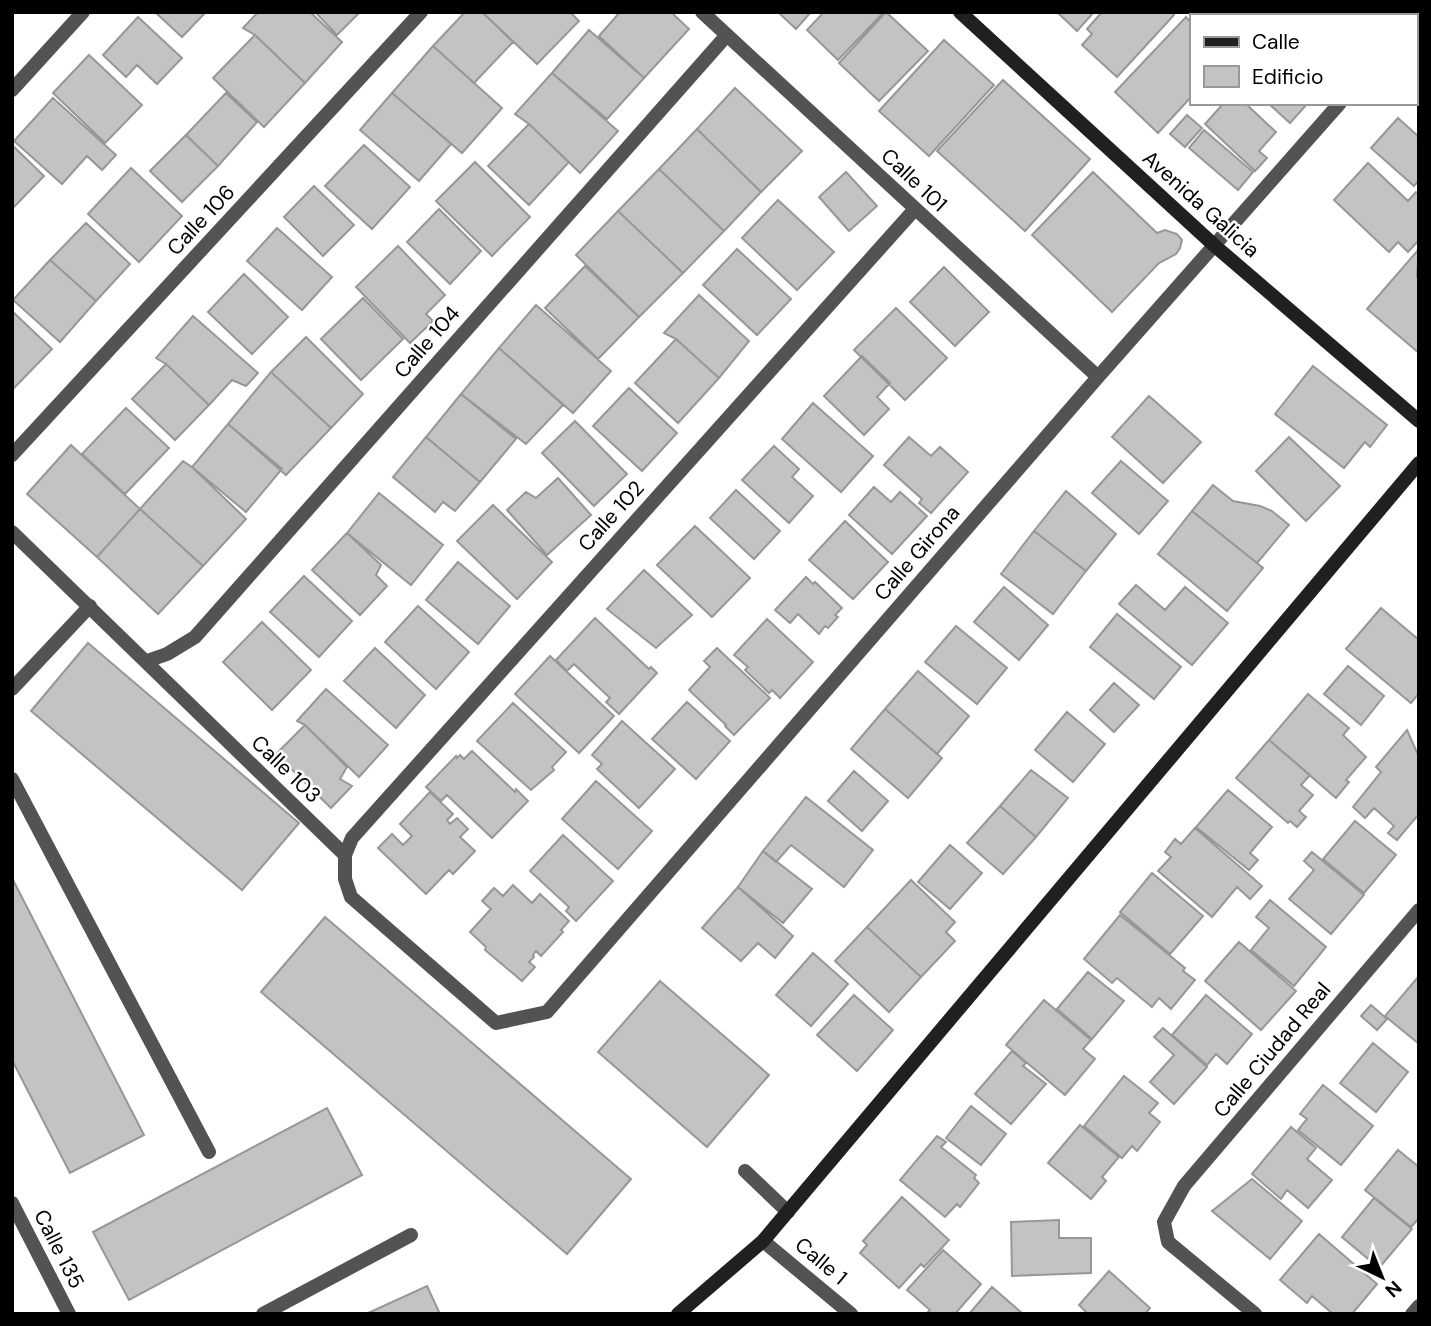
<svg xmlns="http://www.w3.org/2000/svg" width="1431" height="1326" viewBox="0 0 1431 1326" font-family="'DM Sans',sans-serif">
<rect width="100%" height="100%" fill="#fff"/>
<!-- building -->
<path fill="#c3c3c3" stroke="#979797" stroke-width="2" d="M155,12H206L182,37Z
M258,12H310L342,42L305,83L255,35L243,28Z
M315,12H360L337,35Z
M465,12H482L513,42L474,83L433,46Z
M482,12H570L579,21L537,64Z
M620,12H671L689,29L644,78L599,36Z
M778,12H811L796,29Z
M824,12H884L838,60L807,30Z
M886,12L928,51L879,101L839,63Z
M1057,12H1094L1077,31Z
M1102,12H1171L1174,15L1117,77L1082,45L1092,34L1087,29Z
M138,17L182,58L157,84L137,65L126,77L103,55Z
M1186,17L1191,23V97L1158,133L1115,92Z
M589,30L644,78L607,119L552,73Z
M255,35L305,83L264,127L213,78Z
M944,40L994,85L929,156L879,111Z
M433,46L502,108L462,153L392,93Z
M89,55L142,105L105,143L53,93Z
M552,73L618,131L580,173L529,124L515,114Z
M1003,80L1090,159L1025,231L937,151Z
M735,88L802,151L761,192L697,129Z
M226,93L257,122L218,166L186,135Z
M392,93L451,144L419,181L360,130Z
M53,98L116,155L102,170L87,156L62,184L14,141Z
M1221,103H1245L1276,132L1259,151L1267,158L1255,171L1205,124L1223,104Z
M1268,103H1308L1290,123Z
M1187,115L1202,128L1185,147L1170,134Z
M1398,118L1419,137V180L1414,186L1371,148Z
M529,124L569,162L529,205L488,166Z
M697,129L761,192L724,231L659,169Z
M1204,130L1253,172L1238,190L1189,148Z
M186,135L218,166L182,202L150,171Z
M12,145L44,176L12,209Z
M364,145L410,187L372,229L325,186Z
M475,162L530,217L492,256L436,201Z
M1368,163L1408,201L1416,192L1419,194V240L1408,252L1398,242L1389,252L1334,200Z
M131,168L182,216L139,262L88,214Z
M659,169L724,231L683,273L618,211Z
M846,172L877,206L849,231L819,197Z
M1093,172L1157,233L1165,230L1177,234L1182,240L1180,248L1176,254L1159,263L1112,312L1032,235Z
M314,186L354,225L323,256L284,217Z
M778,200L834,252L797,290L742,238Z
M439,209L481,251L450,284L407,242Z
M618,211L683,273L639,317L576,255Z
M86,223L130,264L96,301L50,260Z
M277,228L332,277L302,310L247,261Z
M398,246L445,295L426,314L433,321L410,343L356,287Z
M737,249L791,299L757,335L703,285Z
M1419,249L1417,276L1419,278V353L1367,309Z
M50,260L96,301L60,342L13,300Z
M585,266L639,317L598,359L545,308Z
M944,267L989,312L955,346L910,302Z
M244,274L288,317L252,354L208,312Z
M699,295L749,341L719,378L676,339L664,333Z
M363,298L403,339L361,380L321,339Z
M536,305L611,371L573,413L499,348Z
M896,308L947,358L905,400L854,350Z
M12,311L52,349L14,388L12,386Z
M193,316L258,373L246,386L232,380L209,405L166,364L156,358Z
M306,337L363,394L331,428L271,372Z
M676,339L719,378L678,423L635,383Z
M499,348L563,405L526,444L461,394Z
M862,356L890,383L877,397L889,409L864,435L824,396Z
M166,364L209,405L175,440L132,399Z
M1313,366L1387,425L1370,447L1365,442L1344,468L1275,414Z
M271,372L331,428L286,475L228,424Z
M629,388L677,433L642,471L593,426Z
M461,394L516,439L480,482L426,437Z
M1149,396L1201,442L1163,483L1112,437Z
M813,403L873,456L841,492L782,439Z
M126,408L169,448L125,494L82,454Z
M575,421L627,474L594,506L542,453Z
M228,424L282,469L246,512L192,467Z
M426,437L480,482L455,511L443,502L435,512L393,477Z
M909,437L931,456L940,447L968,472L931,513L919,503L922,499L884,465Z
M1289,437L1340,486L1306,521L1256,471Z
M71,445L140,509L97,557L27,494Z
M774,446L799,469L792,477L813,496L789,523L742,480Z
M183,461L192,467L246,519L203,566L140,509Z
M1121,461L1168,501L1139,534L1092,493Z
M558,478L591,515L547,555L507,510L526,492L536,498Z
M1213,485L1233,501L1260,506L1272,511L1289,525L1257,563L1192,511Z
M874,487L891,502L900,492L927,516L892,554L849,515Z
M736,490L780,531L754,559L710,518Z
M1066,491L1116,534L1086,571L1034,531Z
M379,493L443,545L411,585L347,533Z
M493,505L552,562L517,599L457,541Z
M140,509L203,566L158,614L97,557Z
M1192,511L1263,568L1227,611L1158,554Z
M845,521L888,562L853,599L809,560Z
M695,526L750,578L712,617L657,565Z
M1034,531L1086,571L1053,614L1001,574Z
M347,533L381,565L376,575L387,586L360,615L312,570Z
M458,562L510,606L478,644L426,600Z
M644,570L692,615L656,648L607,609Z
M304,576L352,621L319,657L270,612Z
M806,577L813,584L815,582L842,608L835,615L838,617L828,628L825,626L819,634L798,614L790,623L775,610Z
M1136,585L1165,610L1185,587L1228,623L1192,665L1119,604Z
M1004,587L1048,625L1019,660L974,622Z
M418,606L469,652L436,689L385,642Z
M1381,608L1419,640V693L1411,703L1346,649Z
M1117,614L1181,667L1154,699L1090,647Z
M595,618L649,669L651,667L657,673L619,714L606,702L610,698L574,664L567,671L556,660Z
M767,619L813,662L780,698L772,690L769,693L745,670L748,667L734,655Z
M262,622L311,670L272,710L223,662Z
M956,626L1007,668L977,704L925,662Z
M88,643L299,823L242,890L31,711Z
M375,648L425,695L396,728L344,681Z
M717,648L770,698L734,735L725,726L726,725L689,690L710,667L704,661Z
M550,656L614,716L579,753L515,694Z
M1348,666L1384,696L1361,725L1324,694Z
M918,671L969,716L937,754L885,709Z
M1114,683L1139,705L1114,732L1090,710Z
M326,689L388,745L359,777L305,725L297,721Z
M1308,694L1349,728L1343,735L1366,757L1346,780L1349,782L1336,798L1269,740Z
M687,702L730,741L696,779L652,739Z
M513,703L566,752L552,767L554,770L531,790L477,741Z
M885,709L942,758L908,798L851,749Z
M1067,712L1105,744L1073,782L1035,750Z
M622,721L675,769L639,808L597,769L602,764L592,755Z
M305,725L347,767L340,779L352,786L331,808L276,754Z
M1407,730L1419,757V814L1397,840L1388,833L1394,826L1374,808L1365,818L1353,807L1381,772L1376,767Z
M1269,740L1310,775L1301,785L1313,795L1299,811L1306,817L1297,827L1290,821L1288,823L1236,778Z
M472,751L515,792L516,789L528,801L492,838L447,795L441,801L426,787L456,756L457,758L460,755L464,759Z
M1031,770L1068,798L1036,837L1000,806Z
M854,771L888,801L862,831L828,801Z
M596,781L652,831L618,869L562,819Z
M1228,790L1272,827L1250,853L1258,860L1249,870L1196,827Z
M430,792L453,814L447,820L450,824L457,818L468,829L460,837L475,851L453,874L449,870L426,894L378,848L392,834L403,845L412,836L400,824Z
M806,797L873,850L844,887L791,845L776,862L763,851Z
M1000,806L1036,837L1003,874L967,843Z
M1355,821L1396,855L1364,893L1323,859Z
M1195,828L1262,886L1250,899L1237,887L1212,917L1158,871L1171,857L1165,852L1175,839L1181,844Z
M563,835L613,881L576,921L566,911L569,907L530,871Z
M950,845L982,873L950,909L918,882Z
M763,851L812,889L783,923L738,887Z
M1312,852L1364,895L1331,934L1289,899L1314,870L1304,861Z
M1152,873L1203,916L1170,954L1120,912Z
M12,878L144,1135L70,1173L12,1060Z
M911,880L955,922L946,932L955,941L921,977L867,927Z
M513,885L532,903L540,894L569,921L561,930L563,932L541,956L536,951L533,955L534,957L529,962L535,967L522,981L485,950L486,947L470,932L491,909L482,901L494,888L503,896Z
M738,887L793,936L775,958L758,943L741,961L702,928Z
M1270,900L1326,947L1294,986L1251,950L1269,928L1256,917Z
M1120,915L1185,968L1183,971L1195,980L1171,1009L1159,998L1152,1007L1117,978L1112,983L1084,959Z
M325,917L631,1179L567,1254L261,992Z
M867,927L921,977L889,1012L835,961Z
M1239,942L1296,991L1261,1030L1205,981Z
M813,953L848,984L811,1026L776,995Z
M1088,972L1124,1001L1092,1039L1057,1009Z
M1418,977H1419V1044L1385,1016Z
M660,981L769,1075L707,1147L598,1052Z
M854,995L893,1030L857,1071L817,1035Z
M1206,995L1252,1034L1227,1064L1216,1054L1207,1065L1172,1035Z
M1044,1000L1091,1040L1083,1049L1095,1059L1065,1095L1006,1045Z
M1371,1005L1387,1019L1377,1030L1361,1016Z
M1163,1028L1207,1067L1174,1104L1150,1082L1174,1055L1154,1037Z
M1373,1043L1408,1072L1376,1112L1340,1083Z
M1012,1051L1026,1063L1023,1066L1046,1084L1011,1124L975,1094Z
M1124,1076L1158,1103L1149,1113L1160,1122L1137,1151L1132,1146L1122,1158L1084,1126Z
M1323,1085L1373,1126L1341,1165L1298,1130L1307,1119L1300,1114Z
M971,1106L1006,1134L981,1165L946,1138Z
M327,1108L362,1175L129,1300L93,1232Z
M1080,1125L1119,1157L1102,1177L1106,1181L1091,1199L1048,1163Z
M1291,1127L1316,1148L1307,1159L1332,1180L1308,1208L1287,1190L1281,1199L1252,1174Z
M937,1136L946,1142L941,1147L976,1175L974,1178L979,1183L960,1207L957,1204L945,1217L900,1180Z
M1398,1150L1419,1167V1218L1411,1227L1365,1190Z
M1252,1179L1302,1221L1270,1259L1212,1211Z
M902,1197L949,1240L924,1267L921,1264L899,1288L860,1253L867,1245L863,1241Z
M1374,1198L1412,1229L1379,1268L1342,1237Z
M1059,1220V1238H1091V1273L1012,1276L1011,1222Z
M1319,1234L1377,1284L1352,1314H1333L1312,1296L1307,1303L1280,1280Z
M943,1250L981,1284L955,1314H926L930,1310L907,1290Z
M1109,1271L1150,1308L1145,1314H1088L1079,1305Z
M427,1286L440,1314H366Z
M992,1287L1023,1314H969Z"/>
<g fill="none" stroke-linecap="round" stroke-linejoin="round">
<!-- lane -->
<path stroke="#535353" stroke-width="14" d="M12,689L90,606
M12,779L209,1152
M745,1171L788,1212
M263,1314L411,1235"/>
<!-- street -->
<path stroke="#535353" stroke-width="14" d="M702,12L1098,377
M1415,17L1419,13
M12,90L83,12
M12,455L421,12
M12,532L345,855V879L351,897L496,1023L547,1012L1098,377L1340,103
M147,661L167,654L195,637L727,35
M345,855L352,838L915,209
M12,1203L69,1314
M763,1241L851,1314
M1255,1314L1168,1242L1164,1222L1184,1186L1419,910
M1412,1314L1419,1306"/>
<!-- secondary -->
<path stroke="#202020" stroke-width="14" d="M960,12L1215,246L1419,421
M678,1314L763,1241L1419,463"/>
</g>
<g text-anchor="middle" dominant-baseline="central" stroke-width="5" stroke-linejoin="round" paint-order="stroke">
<!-- street labels -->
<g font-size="21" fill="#000" stroke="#fff">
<text transform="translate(914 180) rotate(43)">Calle 101</text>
<text transform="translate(1201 204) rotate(42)">Avenida Galicia</text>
<text transform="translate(201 220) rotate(-47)">Calle 106</text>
<text transform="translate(427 342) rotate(-49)">Calle 104</text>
<text transform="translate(611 516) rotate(-48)">Calle 102</text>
<text transform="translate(917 553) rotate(-49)">Calle Girona</text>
<text transform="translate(286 769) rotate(44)">Calle 103</text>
<text transform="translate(1272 1050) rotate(-50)">Calle Ciudad Real</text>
<text transform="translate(59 1249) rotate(63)">Calle 135</text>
<text transform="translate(821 1261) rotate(40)">Calle 1</text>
</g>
</g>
<!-- border -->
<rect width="1431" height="1326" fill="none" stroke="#000000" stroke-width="28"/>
<!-- legend -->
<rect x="1190" y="14" width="228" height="91" fill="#ffffff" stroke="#999999" stroke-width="2"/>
<rect x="1204" y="37" width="35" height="10" fill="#202020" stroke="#999999" stroke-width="2"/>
<text x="1252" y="49" font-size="21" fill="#000000">Calle</text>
<rect x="1204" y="66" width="35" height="21" fill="#c3c3c3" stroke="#999999" stroke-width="2"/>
<text x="1252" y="84" font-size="21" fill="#000000">Edificio</text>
<!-- north arrow -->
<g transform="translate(1382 1277) rotate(137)" stroke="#ffffff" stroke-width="5" paint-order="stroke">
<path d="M0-5L12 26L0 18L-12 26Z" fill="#000000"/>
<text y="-10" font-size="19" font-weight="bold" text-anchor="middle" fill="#000000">N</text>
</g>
</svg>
